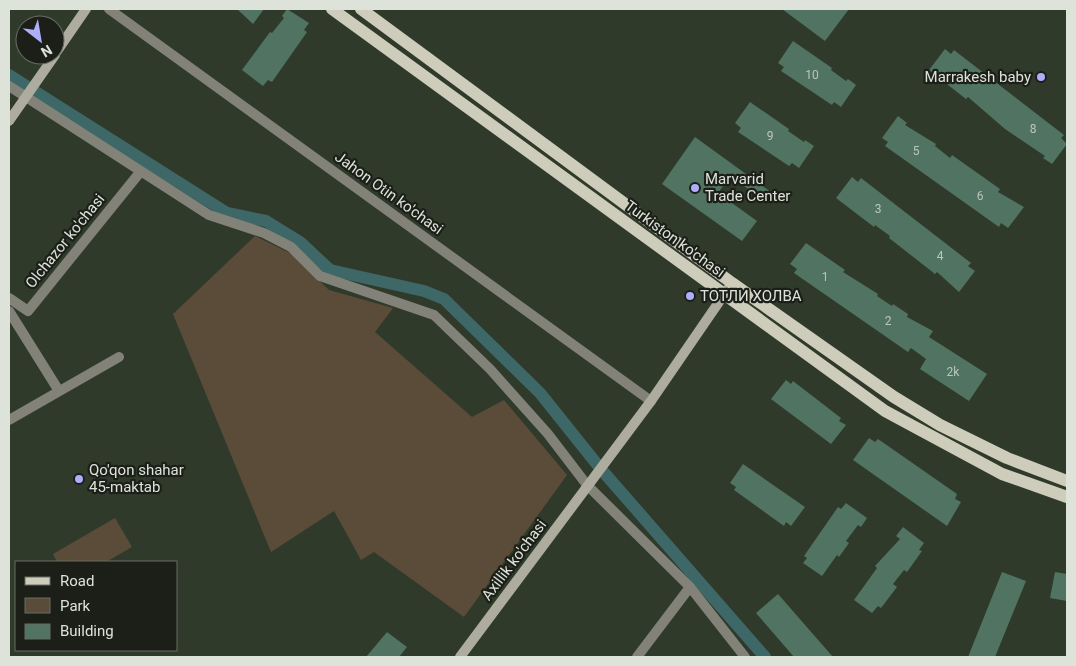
<svg xmlns="http://www.w3.org/2000/svg" width="1076" height="666" viewBox="0 0 1076 666" font-family="Roboto,sans-serif">
<rect width="100%" height="100%" fill="#303a2b"/>
<!-- green -->
<path fill="#5b4c39" d="M255,236L292,254L329,290L393,308L375,332L472,417L504,400L567,475L464,617L374,552L361,560L334,511L271,552L173,314Z
M115,518L132,547L106,562H57L53,554Z"/>
<g fill="none" stroke-linecap="round" stroke-linejoin="round">
<!-- canal -->
<path stroke="#3d6867" stroke-width="12" d="M9,75L227,213L266,221L300,242L330,270L424,291L444,299L540,393L600,468L765,657"/>
</g>
<!-- building -->
<path fill="#507362" d="M237,9H264L253,24Z
M287,9L309,23L304,30L307,32L272,82L268,80L263,86L242,70L270,32L272,33L284,18L282,16Z
M782,9H849L825,41Z
M793,41L832,68L831,70L846,81L848,79L856,85L841,107L834,102L832,105L781,71L784,67L778,63Z
M945,49L951,54L954,50L1064,135L1061,138L1067,144L1052,164L1043,158L1045,156L1005,129L968,97L966,99L929,70Z
M750,102L789,129L788,131L804,142L805,140L814,146L799,168L792,163L789,166L738,132L741,128L735,123Z
M898,116L907,123L905,125L936,144L935,146L950,158L952,155L1000,189L998,192L1024,207L1008,228L1001,223L999,227L885,146L888,142L882,138Z
M695,137L775,195L768,203L730,176L718,193L757,221L742,241L662,184Z
M852,177L858,182L861,178L971,263L968,266L975,271L959,292L937,272L935,274L889,238L890,236L875,225L874,227L836,198Z
M806,243L845,270L843,272L878,294L877,296L892,306L893,304L908,314L907,317L933,331L929,337L987,374L969,401L920,369L926,359L911,348L908,352L794,273L797,269L790,264Z
M786,380L791,384L793,381L841,418L839,421L846,425L831,444L771,399Z
M869,438L875,442L878,439L957,494L955,499L961,502L947,526L853,460Z
M743,464L805,507L791,526L786,522L784,526L734,490L736,487L730,483Z
M846,503L867,518L861,527L858,525L846,541L849,543L839,557L837,555L822,576L803,563L807,558L804,556L838,507L841,509Z
M903,527L924,543L919,550L922,551L907,572L904,570L893,584L897,587L881,608L878,606L872,613L854,600L877,568L875,566L900,539L896,536Z
M1002,572L1026,581L995,657H968Z
M1055,572L1067,574V601L1050,598Z
M778,594L833,657H794L756,613Z
M387,632L407,647L399,657H366Z"/>
<g fill="none" stroke-linecap="round" stroke-linejoin="round">
<!-- street -->
<path stroke="#828279" stroke-width="10" d="M109,9L651,401
M9,86L209,215L264,233L291,247L320,276L434,315L490,369L548,434L587,485L690,587L745,657
M9,298L28,311L141,171
M9,311L59,391
M9,420L119,357
M637,657L690,587"/>
<!-- secondary -->
<path stroke="#adac9e" stroke-width="10" d="M55,54L86,9
M9,121L55,55
M460,657L651,401L732,283"/>
<!-- primary -->
<path stroke="#cecdbb" stroke-width="12" d="M332,9L885,411L1002,474L1067,497
M361,9L732,283L894,397L940,425L1007,458L1067,481"/>
</g>
<!-- markers -->
<g fill="#afaefa" stroke="#1b1f18" stroke-width="2">
<circle cx="1041" cy="77" r="5"/>
<circle cx="695" cy="188" r="5"/>
<circle cx="690" cy="296" r="5"/>
<circle cx="79" cy="479" r="5"/>
</g>
<g text-anchor="middle" dominant-baseline="central" stroke-width="4.5" stroke-linejoin="round" paint-order="stroke">
<!-- number labels -->
<g font-size="12" fill="#bac7bb">
<text x="812" y="75">10</text>
<text x="1033" y="129">8</text>
<text x="770" y="136">9</text>
<text x="916" y="151">5</text>
<text x="980" y="196">6</text>
<text x="878" y="209">3</text>
<text x="940" y="256">4</text>
<text x="825" y="277">1</text>
<text x="888" y="321">2</text>
<text x="953" y="372">2k</text>
</g>
<!-- poi labels -->
<g font-size="15" fill="#dde3d9" stroke="#1b1f18" text-anchor="start">
<text x="1031" y="77" text-anchor="end">Marrakesh baby</text>
<text x="705" y="179">Marvarid<tspan x="705" dy="17">Trade Center</tspan></text>
<text x="700" y="296">ТОТЛИ ХОЛВА</text>
<text x="89" y="470">Qo'qon shahar<tspan x="89" dy="17">45-maktab</tspan></text>
</g>
<!-- street labels -->
<g font-size="15" fill="#dde3d9" stroke="#1b1f18">
<text transform="translate(389 193) rotate(36)">Jahon Otin ko'chasi</text>
<text transform="translate(675 239) rotate(36)">Turkiston ko'chasi</text>
<text transform="translate(65 241) rotate(-51)">Olchazor ko'chasi</text>
<text transform="translate(514 560) rotate(-53)">Axillik ko'chasi</text>
</g>
</g>
<!-- border -->
<rect width="1076" height="666" fill="none" stroke="#dde3d9" stroke-width="20"/>
<!-- legend -->
<rect x="15" y="561" width="162" height="90" fill="#1b1f18" stroke="#696d65"/>
<rect x="25" y="577" width="25" height="8" fill="#cecdbb" stroke="#696d65"/>
<text x="60" y="586" font-size="15" fill="#dde3d9">Road</text>
<rect x="25" y="598" width="25" height="15" fill="#5b4c39" stroke="#696d65"/>
<text x="60" y="611" font-size="15" fill="#dde3d9">Park</text>
<rect x="25" y="624" width="25" height="15" fill="#507362" stroke="#696d65"/>
<text x="60" y="636" font-size="15" fill="#dde3d9">Building</text>
<!-- north arrow -->
<g transform="translate(40 40) rotate(149)"><circle r="24" fill="#1b1f18" stroke="#696d65"/>
<path d="M0-4L9 19L0 12L-9 19Z" fill="#afaefa"/>
<text y="-8" font-size="14" font-weight="bold" text-anchor="middle" fill="#dde3d9">N</text>
</g>
</svg>
